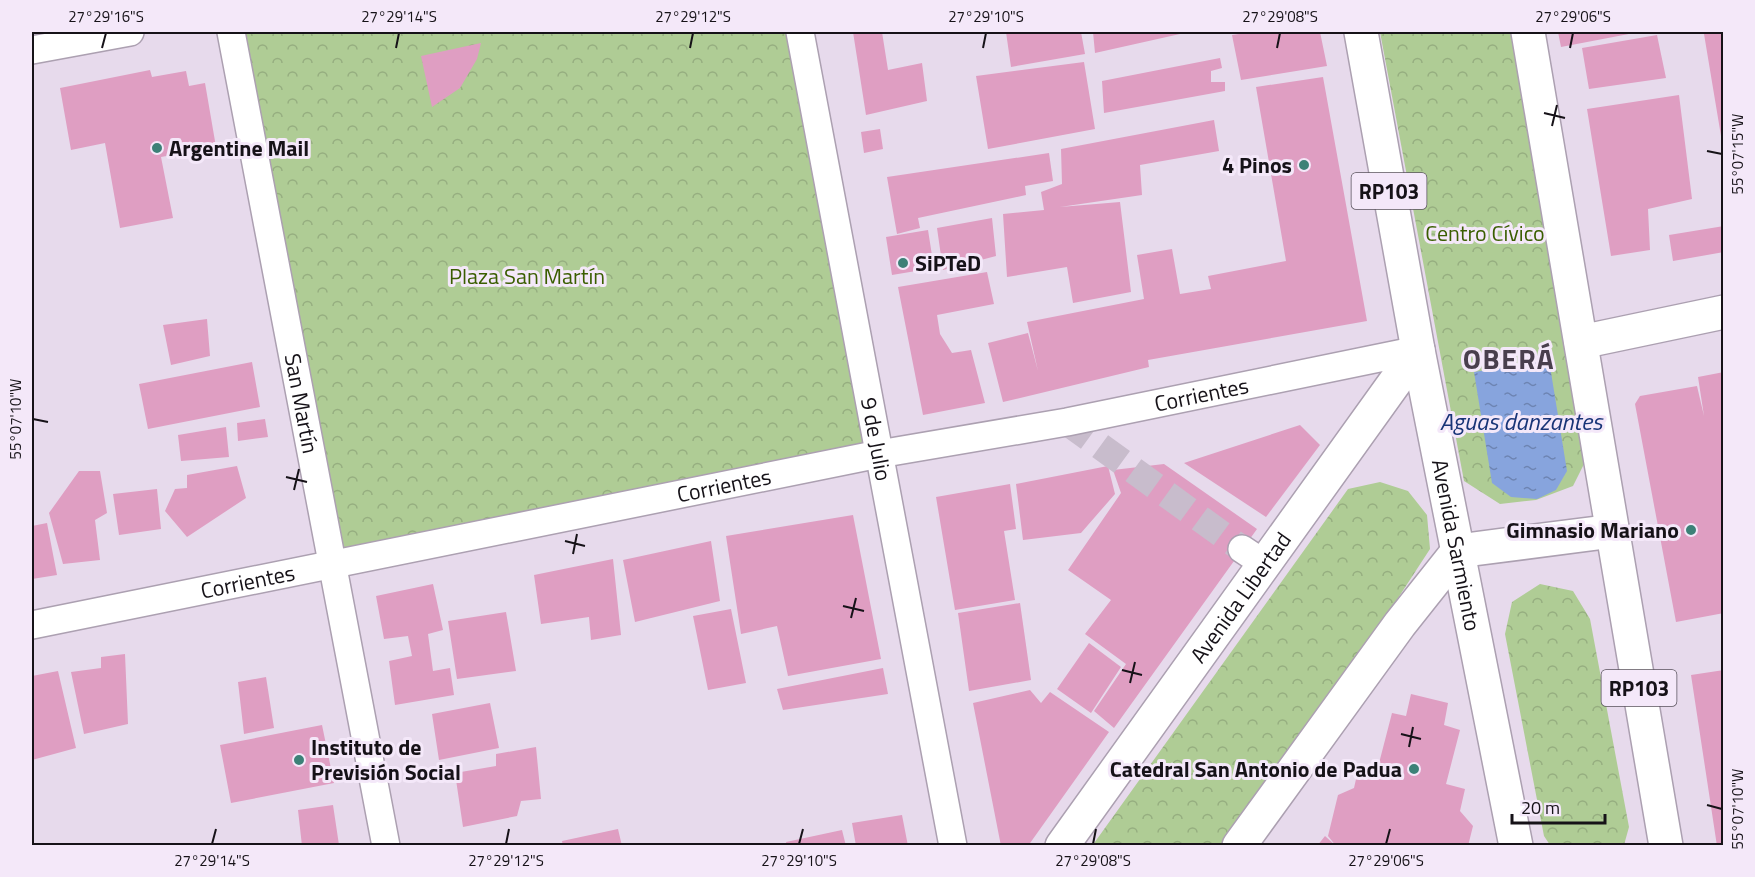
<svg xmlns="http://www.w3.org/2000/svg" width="1755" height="877" viewBox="0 0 1755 877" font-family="'Titillium Web',sans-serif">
<defs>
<pattern id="park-crowns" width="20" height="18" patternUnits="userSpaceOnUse" patternTransform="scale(1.5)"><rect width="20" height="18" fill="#afcc95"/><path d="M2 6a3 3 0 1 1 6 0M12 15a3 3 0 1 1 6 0" fill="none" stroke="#96ae80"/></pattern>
<pattern id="water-ripples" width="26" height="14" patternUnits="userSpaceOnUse" patternTransform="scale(1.5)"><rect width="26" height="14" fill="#87a4dd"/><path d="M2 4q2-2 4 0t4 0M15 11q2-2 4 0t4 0" fill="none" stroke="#6d84b2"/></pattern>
</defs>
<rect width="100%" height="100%" fill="#e7daec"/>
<!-- park -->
<path fill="url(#park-crowns)" d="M231,32H800L879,454L332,567Z
M1380,32H1516L1590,452L1573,486L1536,500L1500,504L1464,481Z
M1380,482L1408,491L1427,515L1430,549L1387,615L1224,845L1092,846L1348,489Z
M1540,584L1573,591L1590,619L1629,827L1624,845H1550L1544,836L1505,634L1512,602Z"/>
<!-- water -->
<path fill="url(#water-ripples)" d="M1549,360L1567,471L1556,490L1537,499L1511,497L1492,483L1474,372Z"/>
<!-- building -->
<path fill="#df9ec2" d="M853,32H882L888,70L922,63L927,101L866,115Z
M1006,32H1081L1085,54L1011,67Z
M1093,32H1180V34L1095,53Z
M1253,32H1320L1327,66L1241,80L1232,35Z
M1558,32H1634V33L1561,47Z
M1724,32V142H1722L1704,34Z
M1657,35L1666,78L1589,89L1582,48Z
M481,43L477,59L460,88L432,107L421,56Z
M1220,58L1222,68L1211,71V82H1225V91L1104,113L1102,81Z
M1084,62L1095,129L988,149L976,76Z
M150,70L152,77L186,71L189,86L205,83L216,147L161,157L173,218L120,228L105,143L71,150L60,88Z
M1323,77L1367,321L1148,360L1149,367L1003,402L988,343L1028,333L1038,371L1027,322L1144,299L1137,255L1172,249L1180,294L1211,289L1208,276L1286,261L1256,87Z
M1679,95L1692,199L1648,209L1650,250L1611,256L1587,109Z
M1214,120L1219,151L1140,165L1142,195L1060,207L1120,202L1131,292L1073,303L1067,267L1007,277L1003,214L1044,210L1041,192L1062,184L1061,149Z
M880,129L883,149L864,153L861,132Z
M1049,153L1053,181L1025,186L1026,195L918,218L920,228L897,234L887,177Z
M992,218L996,256L943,270L937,228Z
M1724,226V252L1673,261L1669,235Z
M928,230L934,268L892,275L886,237Z
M987,272L994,304L937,315L940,334L952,353L971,350L985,403L923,415L898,287Z
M207,319L210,356L171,365L163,325Z
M252,362L260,407L148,429L139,384Z
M1724,372V613L1676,622L1635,404L1640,396L1697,386L1704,416L1698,377Z
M265,419L268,437L238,441L237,423Z
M1300,425L1320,445L1266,517L1184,463Z
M226,427L229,457L181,461L178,435Z
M1164,464L1257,529L1114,728L1094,711L1126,664L1085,634L1111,600L1068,570L1121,493L1113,470Z
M237,466L246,498L187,537L165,511L175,489L187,488V475Z
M1108,466L1115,494L1081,533L1023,540L1016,484Z
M79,471H100L107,513L95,520L100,560L63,564L49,513Z
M1010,484L1016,529L1004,531L1015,600L955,610L936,497Z
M157,489L161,529L119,535L113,494Z
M853,515L881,659L788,676L777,626L741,634L726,536Z
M47,523L57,575L32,579V526Z
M711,541L720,601L635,622L623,560Z
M613,559L621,635L591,640L589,617L541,624L534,575Z
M433,584L443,630L428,634L433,671L450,668L454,695L395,705L389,661L412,656L408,636L384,639L376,596Z
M1020,603L1031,680L969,691L958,613Z
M731,609L746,683L708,690L693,616Z
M506,612L516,671L457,679L448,621Z
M1089,643L1121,667L1091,713L1057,689Z
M125,654L128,724L84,734L71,672L101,668V657Z
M883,668L888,694L783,710L777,689Z
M1724,670V846H1717L1691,675Z
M58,671L76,748L32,760V676Z
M266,677L274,728L244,734L238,682Z
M1030,690L1041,703L1050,692L1109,732L1028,846H1001L973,703Z
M1411,694L1448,703L1444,725L1460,730L1446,784L1465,789L1460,811L1473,826L1468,846H1336L1328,836L1338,795L1354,788L1359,766L1377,771L1392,713L1406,716Z
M490,703L499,748L439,760L432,714Z
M322,725L334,783L231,803L220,745Z
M536,747L541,799L521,801L517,816L463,827L455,773L496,766V754Z
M333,805L339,845L302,846L298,810Z
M902,815L908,846H856L852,823Z
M618,829L622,846H563L562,841Z
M842,830L846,846H787L786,842Z
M1325,836L1336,846H1317Z"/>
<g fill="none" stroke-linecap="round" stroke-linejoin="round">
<!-- street-tunnel -->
<path stroke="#c8bccc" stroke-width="27" stroke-dasharray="27 14" stroke-linecap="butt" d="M1067,422L1242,549"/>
<!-- street casing -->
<g stroke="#aca0b1" stroke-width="30">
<g id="street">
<path id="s1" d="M231,32L386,846"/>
<path id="s2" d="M800,32L953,846"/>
<path d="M32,50L130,32"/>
<path d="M1242,549L1266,565"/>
<path id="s3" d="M32,625L879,454L1067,422L1418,350"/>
</g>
</g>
<!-- secondary casing -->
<g stroke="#aca0b1" stroke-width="36">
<g id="secondary">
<path d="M1581,342L1724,312"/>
<path id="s4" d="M1062,846L1418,350"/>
<path d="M1239,846L1400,624L1458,551L1613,531"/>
</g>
</g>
<!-- primary casing -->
<g stroke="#aca0b1" stroke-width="36">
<g id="primary">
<path id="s5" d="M1361,32L1418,350L1516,846"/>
<path d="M1528,32L1666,846"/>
</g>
</g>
<!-- street -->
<use href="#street" stroke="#fff" stroke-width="27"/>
<!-- secondary -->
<use href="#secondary" stroke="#fff" stroke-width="33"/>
<!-- primary -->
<use href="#primary" stroke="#fff" stroke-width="33"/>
</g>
<!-- ticks -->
<path fill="none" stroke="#161218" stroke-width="2" d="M102,48L106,33M396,48L399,33M690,48L693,33M983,48L986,33M1277,48L1280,33M1570,48L1573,33M1544,113L1565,118M1552,126L1557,105M1707,151L1722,154M33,419L48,422M286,477L307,482M294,490L299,469M565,541L585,546M573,554L577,534M843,606L864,611M851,618L856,598M1122,670L1142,675M1130,683L1135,662M1401,734L1421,739M1409,747L1413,727M1707,805L1722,809M212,844L216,829M506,844L509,829M799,844L803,829M1093,844L1096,829M1386,844L1390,829"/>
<!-- markers -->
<g fill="#3c8177" stroke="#f4e8f9" stroke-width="2">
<circle cx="157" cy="148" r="6"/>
<circle cx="1304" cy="165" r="6"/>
<circle cx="903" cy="263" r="6"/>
<circle cx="1691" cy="530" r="6"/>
<circle cx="299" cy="760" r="6"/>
<circle cx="1414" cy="769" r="6"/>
</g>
<g text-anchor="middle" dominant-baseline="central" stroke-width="6" stroke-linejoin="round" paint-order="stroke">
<!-- shield labels -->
<g fill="#f4e8f9" stroke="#59525c" stroke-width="1.5">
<rect x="1351.5" y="173" width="75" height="36" rx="4.5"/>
<rect x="1601.5" y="670" width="75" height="36" rx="4.5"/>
</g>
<g font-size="21" font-weight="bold" fill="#161218">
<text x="1389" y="191">RP103</text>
<text x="1639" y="688">RP103</text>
</g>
<!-- poi labels -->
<g font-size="22" font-weight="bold" fill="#161218" stroke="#f4e8f9" text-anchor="start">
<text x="169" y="148">Argentine Mail</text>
<text x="1292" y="165" text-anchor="end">4 Pinos</text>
<text x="915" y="263">SiPTeD</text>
<text x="1679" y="530" text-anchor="end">Gimnasio Mariano</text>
<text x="311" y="747">Instituto de<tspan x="311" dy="25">Previsión Social</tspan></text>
<text x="1402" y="769" text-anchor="end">Catedral San Antonio de Padua</text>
</g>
<!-- park labels -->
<g font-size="22" fill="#3a5e00" stroke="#f4e8f9">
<text x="1485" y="233">Centro Cívico</text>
<text x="527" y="276">Plaza San Martín</text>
</g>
<!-- street labels -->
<g font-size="22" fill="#161218" stroke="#f4e8f9">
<text stroke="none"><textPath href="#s3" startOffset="1192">Corrientes</textPath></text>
<text stroke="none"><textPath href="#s1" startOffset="378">San Martín</textPath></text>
<text stroke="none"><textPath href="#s2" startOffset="414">9 de Julio</textPath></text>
<text stroke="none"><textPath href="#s3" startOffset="706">Corrientes</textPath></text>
<text stroke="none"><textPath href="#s5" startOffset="522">Avenida Sarmiento</textPath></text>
<text stroke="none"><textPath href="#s3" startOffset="220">Corrientes</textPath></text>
<text stroke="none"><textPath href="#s4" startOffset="306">Avenida Libertad</textPath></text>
</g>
<!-- water labels -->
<g font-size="24" font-style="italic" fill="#183477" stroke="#f4e8f9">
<text x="1521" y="421">Aguas danzantes</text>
</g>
<!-- district labels -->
<g font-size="28" font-weight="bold" letter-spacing="1.5" fill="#493f4d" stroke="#f4e8f9">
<text x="1509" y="358">OBERÁ</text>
</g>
</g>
<!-- border -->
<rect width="1755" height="877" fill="none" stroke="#f4e8f9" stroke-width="66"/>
<!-- scale -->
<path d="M1512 814v9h93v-9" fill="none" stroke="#161218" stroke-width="3"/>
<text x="1521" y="814" font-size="18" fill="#161218" stroke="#f4e8f9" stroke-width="4.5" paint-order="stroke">20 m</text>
<rect x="33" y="33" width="1689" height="811" fill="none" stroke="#161218" stroke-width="2"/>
<g font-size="15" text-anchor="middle" fill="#161218">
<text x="106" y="22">27°29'16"S</text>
<text x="399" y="22">27°29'14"S</text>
<text x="693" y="22">27°29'12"S</text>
<text x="986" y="22">27°29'10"S</text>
<text x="1280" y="22">27°29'08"S</text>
<text x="1573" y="22">27°29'06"S</text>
<text transform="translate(1738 154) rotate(-90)" y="5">55°07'15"W</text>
<text transform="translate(16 419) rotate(-90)" y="5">55°07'10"W</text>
<text transform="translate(1738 809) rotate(-90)" y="5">55°07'10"W</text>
<text x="212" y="866">27°29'14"S</text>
<text x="506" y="866">27°29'12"S</text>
<text x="799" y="866">27°29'10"S</text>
<text x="1093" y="866">27°29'08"S</text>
<text x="1386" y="866">27°29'06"S</text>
</g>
</svg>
